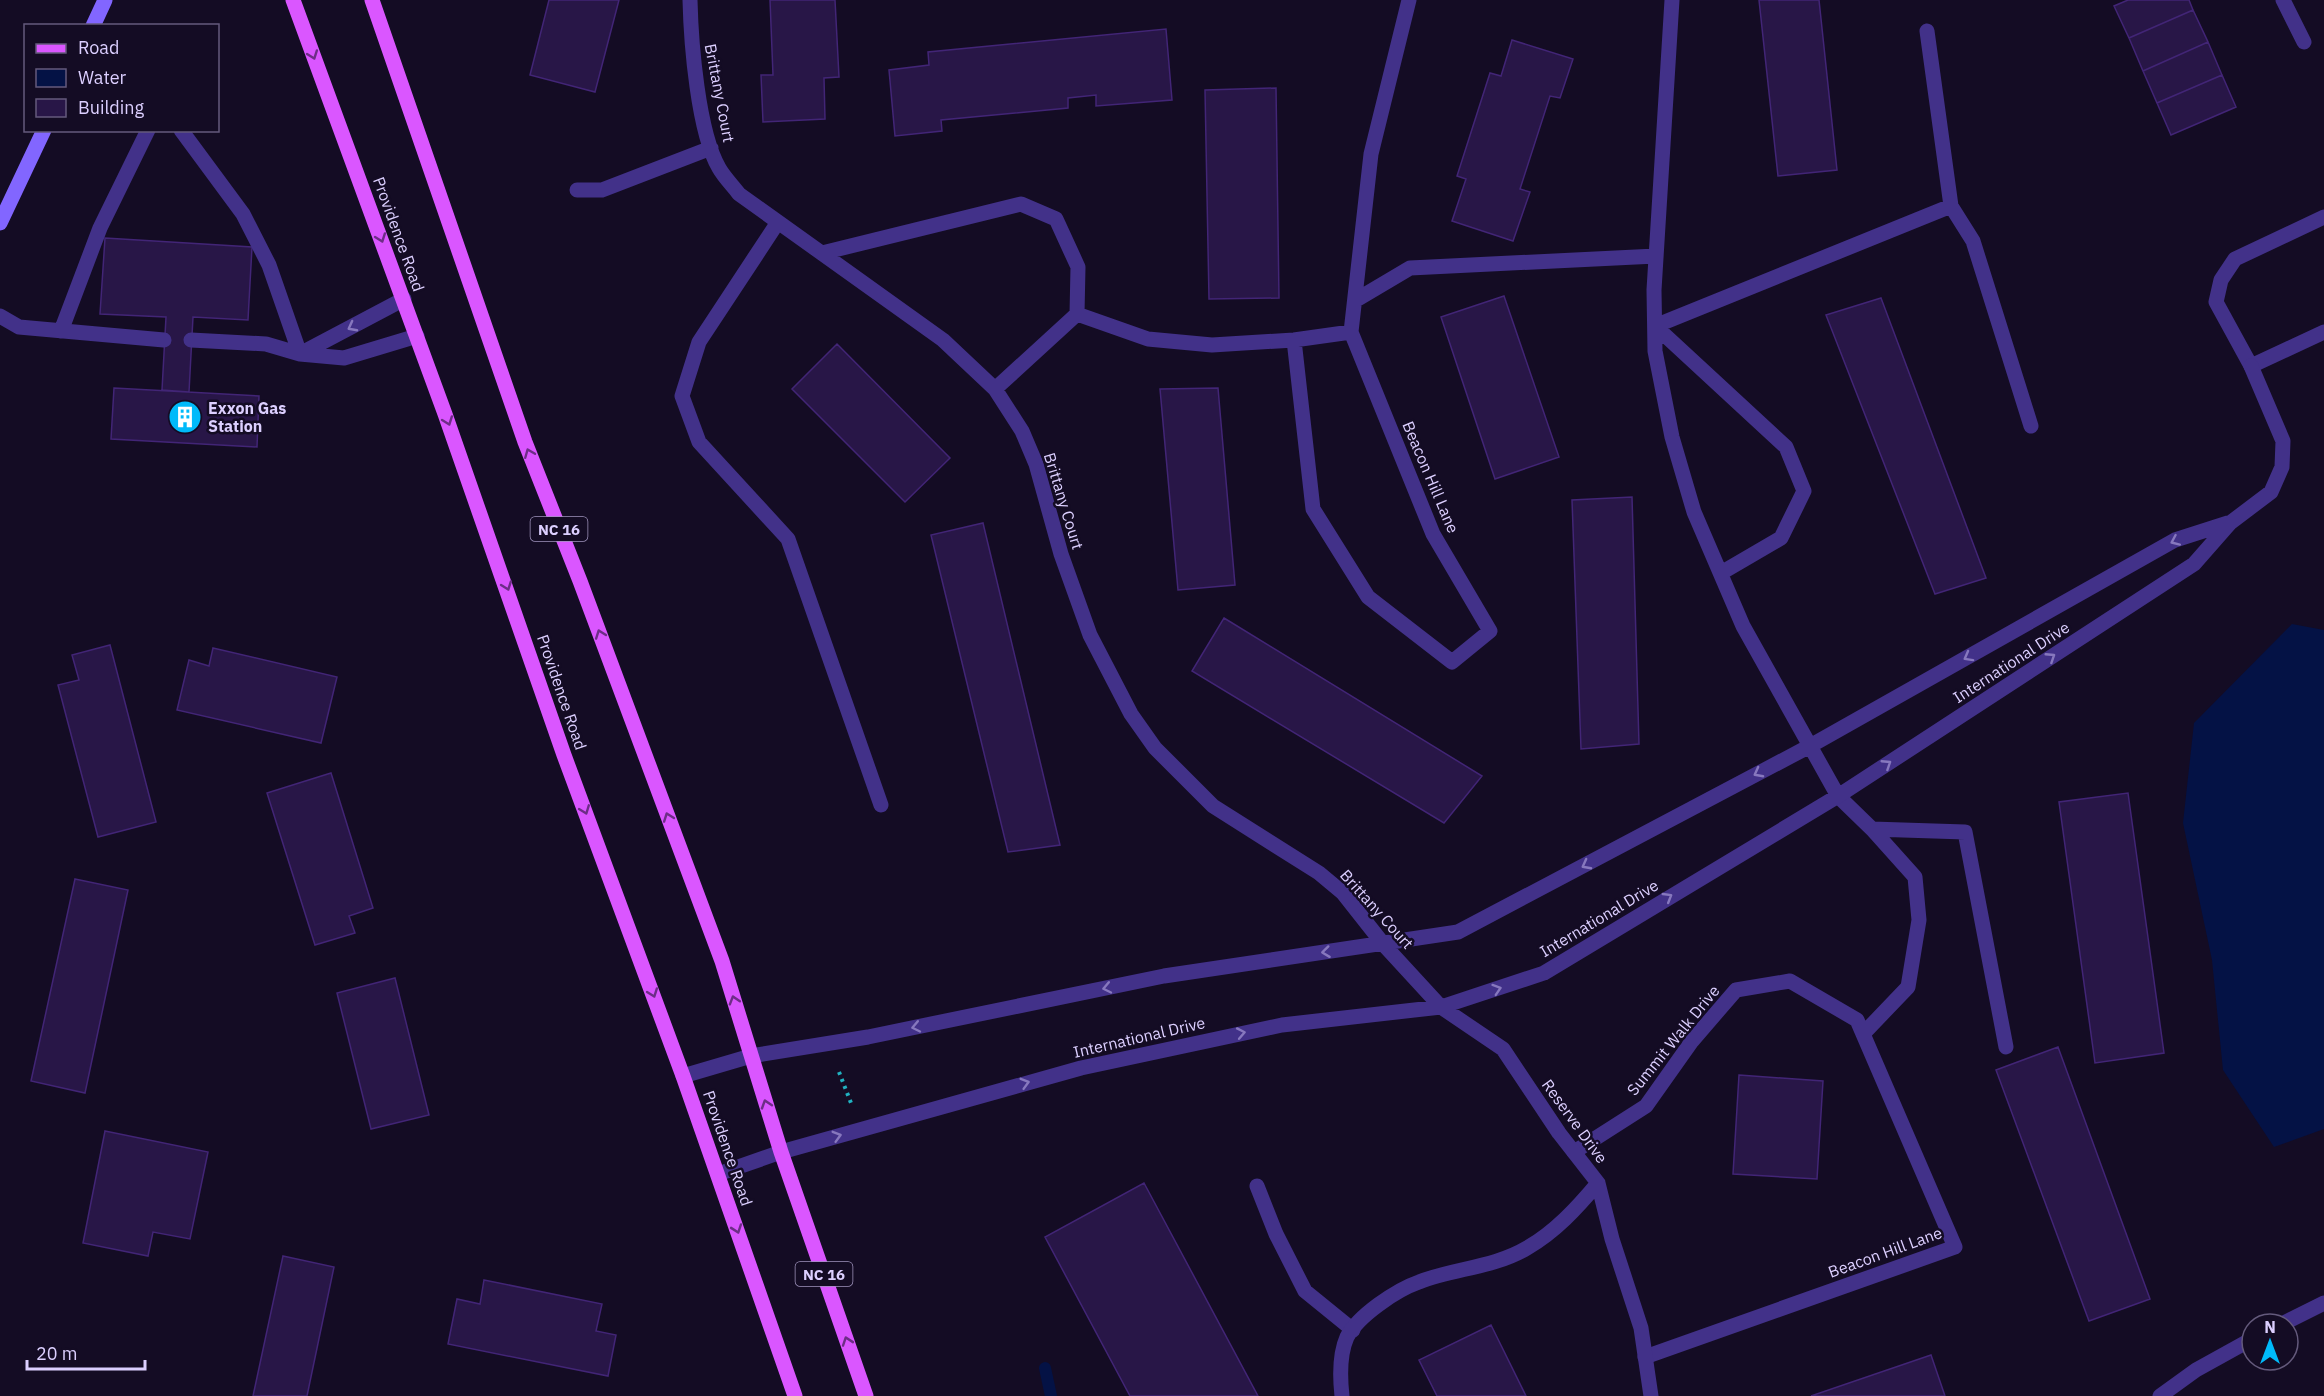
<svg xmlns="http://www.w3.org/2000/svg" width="2324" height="1396" viewBox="0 0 2324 1396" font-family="'IBM Plex Sans',sans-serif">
<rect width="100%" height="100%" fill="#140c24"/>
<!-- water -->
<path fill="#041245" d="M2292,624L2324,630V1129L2274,1147L2223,1070L2212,960L2183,823L2194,723Z"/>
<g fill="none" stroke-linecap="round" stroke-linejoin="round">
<!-- stream -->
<path stroke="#041245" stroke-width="12" d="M1045,1368L1051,1396"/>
</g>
<!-- building -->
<path fill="#281647" stroke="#422576" stroke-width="1.5" d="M549,0H619L595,92L530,75Z
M770,0H835L839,77L824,78L825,119L763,122L761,75H773Z
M1759,0H1819L1837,170L1778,176Z
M2128,0H2189L2193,10L2129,38L2114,6Z
M2193,10L2208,42L2143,71L2129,38Z
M1166,29L1172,100L1096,106V95L1068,98V108L941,120L942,131L895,136L889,70L929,65L928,52Z
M1512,40L1573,59L1560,98L1550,96L1520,189L1530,192L1513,241L1452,221L1466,179L1457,176L1490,73L1501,76Z
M2208,42L2222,75L2157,103L2143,71Z
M2222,75L2236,107L2171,135L2157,103Z
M1276,88L1279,298L1209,299L1205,90Z
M105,238L252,247L248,320L193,317L189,392L162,390L166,317L100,314Z
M1504,296L1559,457L1495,479L1441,317Z
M1881,298L1986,578L1935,594L1826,315Z
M837,344L950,458L905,502L792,389Z
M114,388L259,396L257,447L111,439Z
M1218,388L1235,585L1178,590L1160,389Z
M1632,497L1639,744L1581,749L1572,500Z
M983,523L1060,845L1008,852L931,535Z
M1224,618L1482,776L1444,823L1192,671Z
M110,645L156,822L98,837L58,685L79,680L72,655Z
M213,648L337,677L321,743L177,710L189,660L209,666Z
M331,773L373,908L349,916L355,933L315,945L267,793Z
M2128,793L2164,1053L2095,1063L2059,802Z
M75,879L128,890L85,1093L31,1081Z
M395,978L429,1115L371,1129L337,993Z
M2058,1047L2150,1299L2089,1321L1996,1070Z
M1739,1075L1823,1081L1817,1179L1733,1174Z
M105,1131L208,1152L190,1239L153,1232L148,1256L83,1243Z
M1144,1183L1258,1396H1130L1045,1237Z
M283,1256L334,1267L307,1396H253Z
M484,1280L602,1304L596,1331L616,1335L608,1376L448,1344L457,1299L480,1304Z
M1491,1325L1526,1396H1437L1419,1360Z
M1931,1355L1945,1396H1811Z"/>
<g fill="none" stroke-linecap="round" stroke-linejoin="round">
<!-- path -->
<path stroke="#21b2c1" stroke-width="4" stroke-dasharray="3 4.5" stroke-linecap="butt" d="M839,1072L851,1103"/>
<!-- lane -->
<path stroke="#423189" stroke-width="15" d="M181,130L243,214L269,265L300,354L266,344L191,340
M2324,217L2235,259L2221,280L2216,302L2251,366L2324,332
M404,299L300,354L344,358L417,336
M0,316L19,327L164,340
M61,331L100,228L148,130
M1838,796L1872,829L1915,877L1919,920L1908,987L1863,1034
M1872,829L1965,832L2006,1047
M1574,1152L1646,1106L1692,1041L1736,990L1790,981L1857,1020L1955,1247L1645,1357
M1257,1186L1276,1234L1305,1291L1353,1330"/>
<!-- street -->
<path stroke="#423189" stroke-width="15" d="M690,0C691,43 698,132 719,168C724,177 733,186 739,194L943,340L995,389L1022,431L1036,464L1061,554L1090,635L1131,714L1155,748L1213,806L1319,873L1343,893L1384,945L1441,1007L1503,1049L1559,1133L1598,1183L1612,1239L1641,1328L1651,1396
M1672,0L1654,290L1655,351L1672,437L1694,512L1743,626L1838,796
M2283,0L2304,42
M1927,31L1951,206
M577,190H602L711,148
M778,222L699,342L682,396L699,442L788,539L881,805
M822,253L1021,204L1056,219L1078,267L1077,314L995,389
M1356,300L1410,268L1656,256
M1077,314L1148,339L1212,345L1294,340L1351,332
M1294,340L1313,509L1368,597L1452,662L1490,631L1433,534L1351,332L1371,154L1409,0
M1721,573L1781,538L1804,491L1786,447L1655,326L1951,206L1973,241L2031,426
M683,1076L751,1056L868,1037L1164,976L1458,932L1810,746L2175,540L2228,523
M718,1174L781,1152L1081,1068L1282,1025L1441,1007L1544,973L1838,796L2194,564L2230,523L2271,492L2282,467L2283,441L2251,366
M2282,1324L2324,1303
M1342,1396C1340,1378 1339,1355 1347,1337C1358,1316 1396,1290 1419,1282C1455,1268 1493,1268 1527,1248C1555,1232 1577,1208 1598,1183
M2160,1396L2196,1370L2252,1339"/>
<!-- secondary -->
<path stroke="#8266ff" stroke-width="15" d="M93,26L105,0
M0,223L44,130"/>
<!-- primary -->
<path stroke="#da56ff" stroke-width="15" d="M293,0L445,414L564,755L683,1076L795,1396
M372,0L525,442L580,581L722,961L781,1152L866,1396"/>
</g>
<!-- one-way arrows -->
<defs><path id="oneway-chevron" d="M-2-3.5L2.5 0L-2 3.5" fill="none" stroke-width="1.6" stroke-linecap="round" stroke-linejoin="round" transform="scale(1.5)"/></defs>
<g stroke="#6d2d87">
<use href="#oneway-chevron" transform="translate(313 55) rotate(70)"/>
<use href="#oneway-chevron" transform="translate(381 238) rotate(70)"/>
<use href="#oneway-chevron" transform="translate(448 421) rotate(70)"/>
<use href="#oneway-chevron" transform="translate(529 453) rotate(-112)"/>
<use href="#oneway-chevron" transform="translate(507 586) rotate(70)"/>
<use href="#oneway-chevron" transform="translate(600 634) rotate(-110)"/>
<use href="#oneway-chevron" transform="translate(585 810) rotate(69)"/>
<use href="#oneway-chevron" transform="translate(668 817) rotate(-110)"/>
<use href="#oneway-chevron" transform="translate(653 993) rotate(70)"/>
<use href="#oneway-chevron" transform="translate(734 1000) rotate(-107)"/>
<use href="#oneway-chevron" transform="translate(766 1104) rotate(-108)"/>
<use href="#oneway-chevron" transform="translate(737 1229) rotate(71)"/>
<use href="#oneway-chevron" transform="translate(847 1341) rotate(-109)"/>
</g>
<g stroke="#8778be">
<use href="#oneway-chevron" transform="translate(352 327) rotate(152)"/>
<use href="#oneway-chevron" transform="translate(2175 541) rotate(156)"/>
<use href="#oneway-chevron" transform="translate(1968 657) rotate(151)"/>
<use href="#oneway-chevron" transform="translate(2051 657) rotate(-33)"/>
<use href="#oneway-chevron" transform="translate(1887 764) rotate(-33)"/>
<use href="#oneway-chevron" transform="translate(1758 773) rotate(152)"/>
<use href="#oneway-chevron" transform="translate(1586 865) rotate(152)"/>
<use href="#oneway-chevron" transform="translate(1668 897) rotate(-31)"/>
<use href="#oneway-chevron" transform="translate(1326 952) rotate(173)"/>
<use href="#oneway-chevron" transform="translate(1107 988) rotate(168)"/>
<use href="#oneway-chevron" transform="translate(1497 989) rotate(-18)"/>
<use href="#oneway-chevron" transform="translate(916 1027) rotate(168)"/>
<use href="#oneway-chevron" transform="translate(1241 1033) rotate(-11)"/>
<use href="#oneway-chevron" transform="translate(1025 1083) rotate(-16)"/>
<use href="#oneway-chevron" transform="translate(837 1136) rotate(-16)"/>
</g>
<!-- icons -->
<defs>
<g id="building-disc" transform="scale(1.725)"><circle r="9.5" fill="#00bafa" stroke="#140c24"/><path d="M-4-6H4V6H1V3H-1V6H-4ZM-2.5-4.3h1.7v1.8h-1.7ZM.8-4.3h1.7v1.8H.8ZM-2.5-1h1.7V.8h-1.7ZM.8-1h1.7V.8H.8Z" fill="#fff"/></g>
</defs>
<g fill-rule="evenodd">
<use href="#building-disc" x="185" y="417"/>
</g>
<g text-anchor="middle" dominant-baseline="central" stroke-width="5" stroke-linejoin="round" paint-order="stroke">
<!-- shield labels -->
<g fill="#140c24" stroke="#a094bd" stroke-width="1.5">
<rect x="530.5" y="517" width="57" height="24" rx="4.5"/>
<rect x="795.5" y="1262" width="57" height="24" rx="4.5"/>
</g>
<g font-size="15" font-weight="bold" fill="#dccfff">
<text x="559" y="529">NC 16</text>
<text x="824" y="1274">NC 16</text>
</g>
<!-- street labels -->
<g font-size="16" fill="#dccfff" stroke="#140c24">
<text transform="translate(720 93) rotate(79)">Brittany Court</text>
<text transform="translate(399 234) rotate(70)">Providence Road</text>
<text transform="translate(1431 477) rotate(67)">Beacon Hill Lane</text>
<text transform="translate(1064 501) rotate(73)">Brittany Court</text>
<text transform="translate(2011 662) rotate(-33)">International Drive</text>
<text transform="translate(562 692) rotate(71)">Providence Road</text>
<text transform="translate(1377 909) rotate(48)">Brittany Court</text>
<text transform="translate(1599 918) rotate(-31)">International Drive</text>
<text transform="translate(1139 1037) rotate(-13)">International Drive</text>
<text transform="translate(1673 1040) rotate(-51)">Summit Walk Drive</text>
<text transform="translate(1575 1121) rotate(54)">Reserve Drive</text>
<text transform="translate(728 1148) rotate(71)">Providence Road</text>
<text transform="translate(1885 1252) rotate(-20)">Beacon Hill Lane</text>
</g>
<!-- poi labels -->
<g font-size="16" font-weight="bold" fill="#dccfff" stroke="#140c24" text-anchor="start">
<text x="208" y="408">Exxon Gas<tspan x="208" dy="18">Station</tspan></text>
</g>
</g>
<!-- legend -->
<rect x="24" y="24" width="195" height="108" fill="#140c24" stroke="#645a7c" stroke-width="1.5"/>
<rect x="36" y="44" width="30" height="9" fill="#da56ff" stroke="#645a7c" stroke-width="1.5"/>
<text x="78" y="54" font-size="18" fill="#dccfff">Road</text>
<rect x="36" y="69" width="30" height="18" fill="#041245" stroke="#645a7c" stroke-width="1.5"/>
<text x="78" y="84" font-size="18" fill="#dccfff">Water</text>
<rect x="36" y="99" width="30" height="18" fill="#281647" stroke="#645a7c" stroke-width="1.5"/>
<text x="78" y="114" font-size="18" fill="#dccfff">Building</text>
<!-- north arrow -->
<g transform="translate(2270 1342)"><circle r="28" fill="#140c24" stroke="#645a7c" stroke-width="1.5"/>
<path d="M0-4.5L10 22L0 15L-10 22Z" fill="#00bafa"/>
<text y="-9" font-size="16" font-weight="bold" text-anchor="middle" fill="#dccfff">N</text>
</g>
<!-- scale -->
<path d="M27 1360v9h118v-9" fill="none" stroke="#dccfff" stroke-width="3"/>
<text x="36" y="1360" font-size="18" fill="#dccfff" stroke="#140c24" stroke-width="4.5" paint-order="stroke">20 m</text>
</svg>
